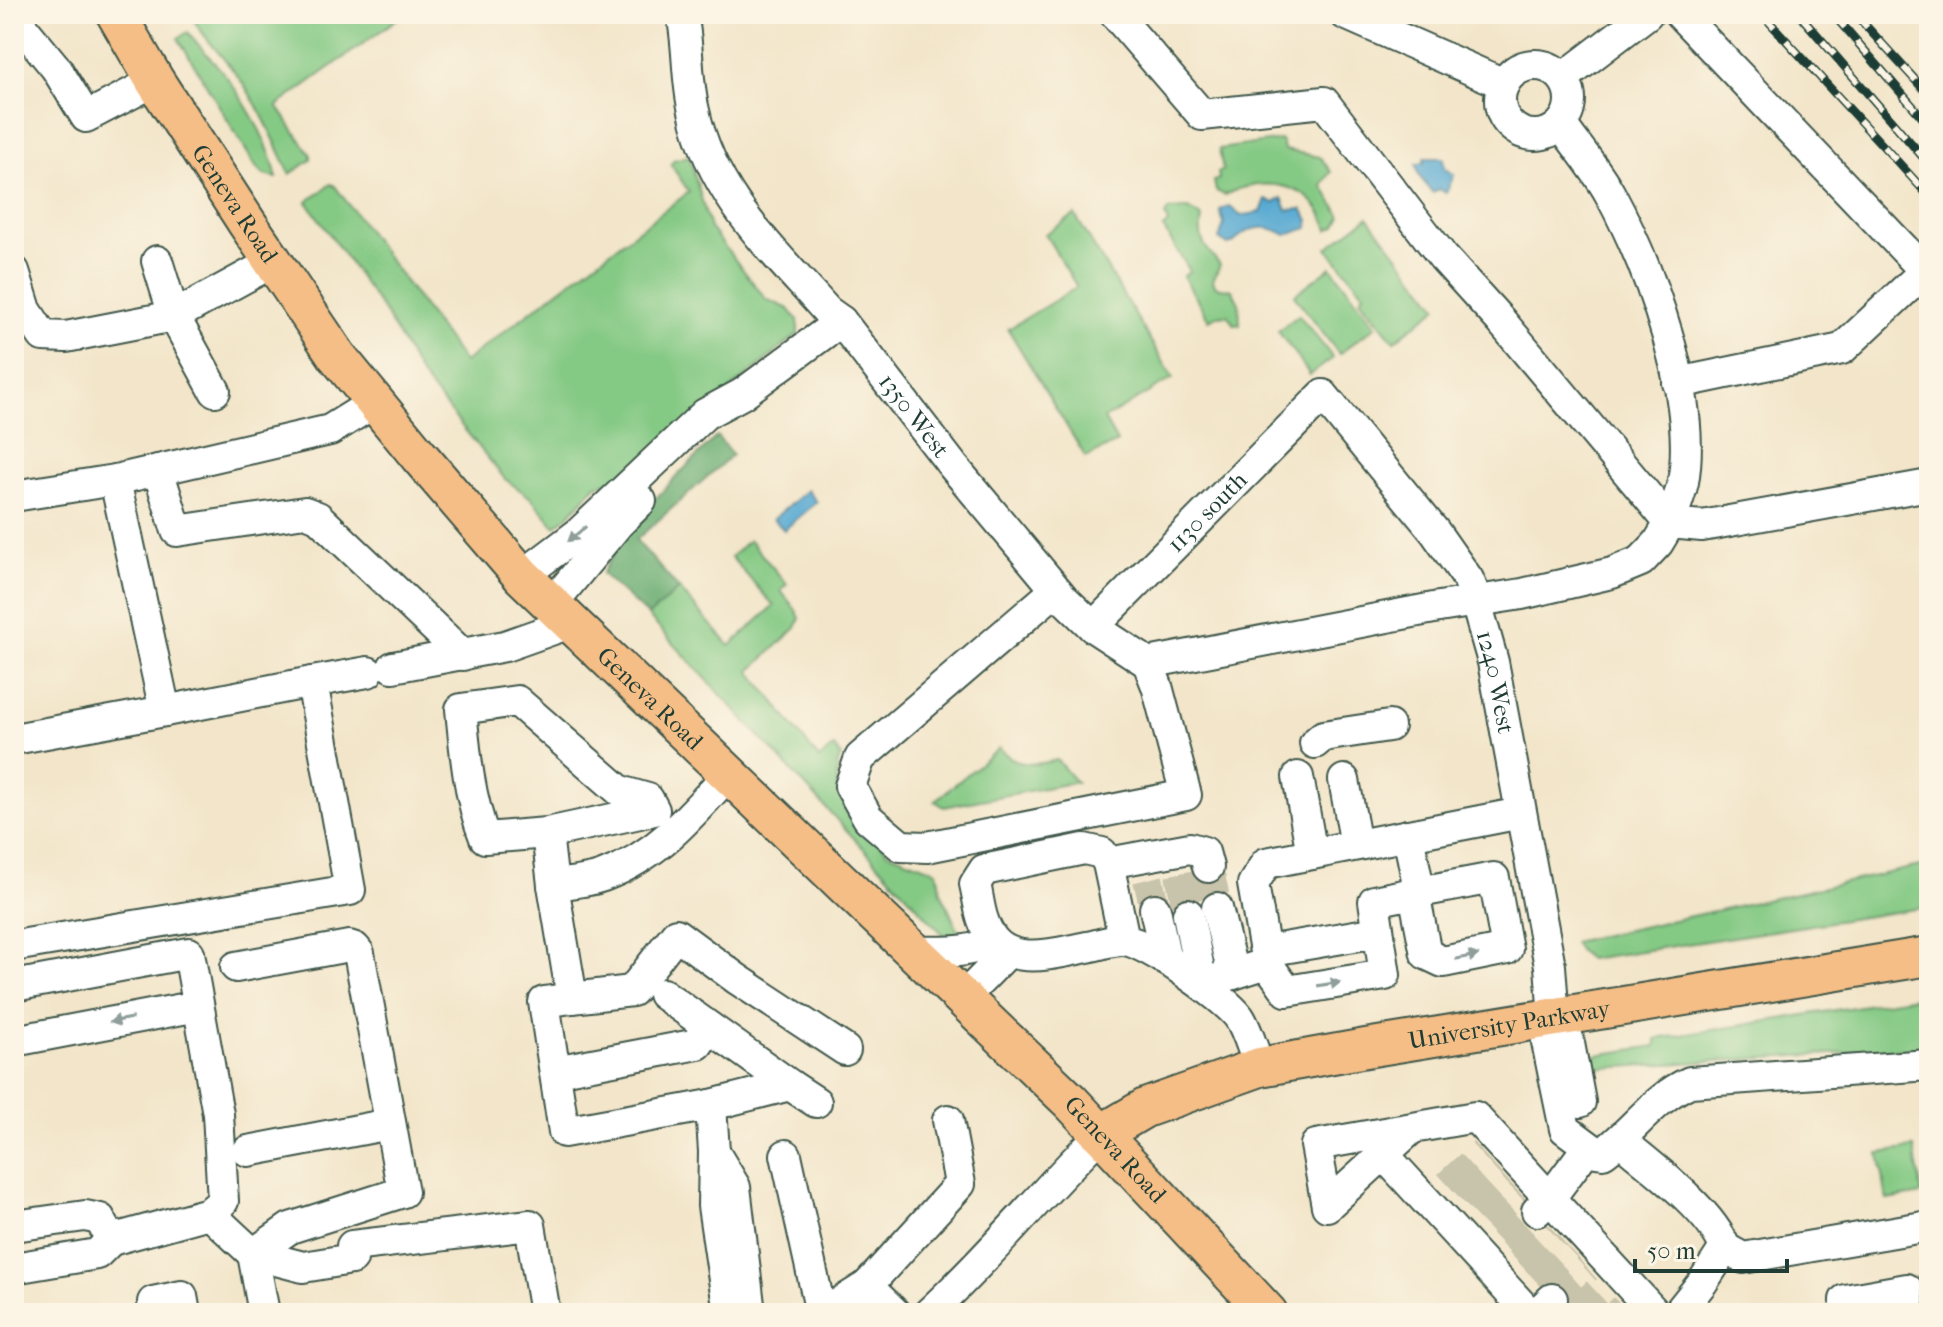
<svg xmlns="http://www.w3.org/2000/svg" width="1943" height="1327" viewBox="0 0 1943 1327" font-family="'IM FELL French Canon',serif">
<rect width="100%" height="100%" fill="#fcf5e5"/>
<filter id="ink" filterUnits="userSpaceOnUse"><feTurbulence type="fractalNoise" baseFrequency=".0125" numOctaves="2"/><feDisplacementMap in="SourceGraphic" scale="16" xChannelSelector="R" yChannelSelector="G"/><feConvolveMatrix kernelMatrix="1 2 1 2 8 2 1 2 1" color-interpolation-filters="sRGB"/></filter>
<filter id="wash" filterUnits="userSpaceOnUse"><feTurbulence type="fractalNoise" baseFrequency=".006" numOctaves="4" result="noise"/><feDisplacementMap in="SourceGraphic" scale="32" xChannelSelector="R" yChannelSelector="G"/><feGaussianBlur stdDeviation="1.8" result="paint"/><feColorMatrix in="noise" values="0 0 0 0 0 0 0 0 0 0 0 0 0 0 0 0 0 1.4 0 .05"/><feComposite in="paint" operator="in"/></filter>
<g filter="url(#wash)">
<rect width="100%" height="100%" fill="#f2e5c9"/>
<!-- green -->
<path fill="#84c984" stroke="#52835c" stroke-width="2" d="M190,14H404L277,106L311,155V160L290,174C274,140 259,104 236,74C220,53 203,37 190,14Z
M188,32C200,48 214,61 226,76C248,106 269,142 277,178L264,175L256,167L178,38Z
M1281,140L1284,150L1320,157L1331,172L1322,185L1341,216L1336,226L1328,230C1316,182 1263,175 1225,195L1216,191L1214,181L1219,179L1218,172L1223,170L1219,149Z
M689,156L710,228L766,299L789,309L798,320V334L619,480L596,485L568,516L555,526L531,498L505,479L421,376L385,313L307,202L331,184L335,186L464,362L689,192L671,165L673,160Z
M1189,209L1202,218C1197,243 1207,248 1220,265L1213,280C1215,291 1224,287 1232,290L1239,303L1240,325L1234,324L1227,315L1217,316L1209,320L1183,276L1190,271L1163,228L1168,223L1165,215L1169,210Z
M1075,215L1173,378L1104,419L1117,442L1086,458L1008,329L1077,287L1045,234Z
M1368,217L1438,307L1394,341L1360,299L1364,293L1327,248Z
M1331,267L1376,326L1339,354L1294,295Z
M1299,315L1333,358L1310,375L1278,331Z
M749,540L787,584L781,591L796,610L800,618L796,628L750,671L819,759L834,747L841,756L837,766V785L887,852L937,871L941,892L962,940L951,943L648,616L679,589L730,646L774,606L731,557Z
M999,748C1017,767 1033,766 1057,760L1076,782L944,807L935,801Z
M1929,864V907L1589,959L1579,951L1573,942Z
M1929,995V1048L1587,1069L1596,1055L1656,1046V1039Z
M1914,1148L1922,1194L1887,1200L1879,1153Z"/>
<!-- forest -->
<path fill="#6bad72" stroke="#457553" stroke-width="2" d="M717,436L732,455L636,540L679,589L648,616L602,574C628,520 676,478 717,436Z"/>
<!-- water -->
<path fill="#57a9d2" stroke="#3b7383" stroke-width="2" d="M1424,158H1443L1444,168L1454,175L1446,193L1439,189L1433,193L1419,176L1416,164L1424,163Z
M1282,198L1287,210L1302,209L1309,220L1308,228L1286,235C1273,227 1257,224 1243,234C1236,239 1236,243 1228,245L1219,239L1224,224L1220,210L1229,206L1241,216L1261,212L1266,199L1274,203Z
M807,490L817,502L784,530L773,519Z"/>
</g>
<g filter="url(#ink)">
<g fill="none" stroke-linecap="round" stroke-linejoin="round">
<!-- minor-tunnel -->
<path stroke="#c8c3ab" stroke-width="30" stroke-dasharray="30 15" stroke-linecap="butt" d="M1208,867L1217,908
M1180,873L1188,914
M1148,879L1155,909
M1448,1185L1483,1153
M1467,1206L1502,1174
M1484,1224L1518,1191
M1502,1244L1536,1211
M1519,1263L1554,1231
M1536,1281L1570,1249
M1552,1299L1587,1268
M1575,1313L1604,1286
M1619,1313L1624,1308"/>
<!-- minor casing -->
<g stroke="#3f564a" stroke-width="34">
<g id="minor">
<path id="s1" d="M682,14C689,46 686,79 694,111C712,195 772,249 827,311L841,321L953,466L1064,599L1093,627L1148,663L1157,686L1186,795L927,847L901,846L868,818L850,786L860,758L1056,590"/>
<path d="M1115,14L1202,115L1324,102L1443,257L1501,321L1670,523L1658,543L1641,561L1612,573L1522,594L1439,607L1148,663"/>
<path d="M1345,14L1504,84"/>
<path d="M14,29L23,28L56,68L86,117L155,81"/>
<circle cx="1535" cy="100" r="35"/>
<path d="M1563,78L1647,14"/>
<path d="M1561,124C1577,147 1597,170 1610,194C1650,268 1698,398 1683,482C1680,496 1674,510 1670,523L1702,526L1929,485"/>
<path d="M157,261L174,316L273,262"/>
<path d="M14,271L26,310L43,336L66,337L174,316L215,391"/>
<path d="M1678,383L1842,349L1925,271L1680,14"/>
<path d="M158,470L177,531L305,512L318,517L463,655"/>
<path d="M14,496L115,480"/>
<path d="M522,576L579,533L705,414L742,394L841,321"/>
<path d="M551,605L618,524L641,501"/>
<path id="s2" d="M1093,627L1323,395L1435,532L1468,579L1472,588L1493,662L1550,966L1554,1018L1547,1042L1565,1129L1596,1152L1603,1153C1633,1131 1655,1097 1690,1082L1929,1065"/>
<path d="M393,667L505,646L570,623"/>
<path d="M165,711L312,682"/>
<path d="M14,739L165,711L115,480L330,430L375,402"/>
<path d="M1315,743L1323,736L1389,726"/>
<path d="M1298,777L1312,854"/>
<path d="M1344,780L1356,845"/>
<path d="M547,833L485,838C469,798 465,752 461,709L517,701L620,791L648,799L654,810L547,833L553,885C569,883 587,882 603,876C657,856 691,816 729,773"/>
<path d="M1108,863L1190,848L1204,852L1208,867"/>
<path d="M553,885L572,998L544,1002L564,1132L711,1105L714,1152L713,1206L729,1313"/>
<path d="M1217,908L1233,974"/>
<path d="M1155,909L1166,960"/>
<path d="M1188,914L1202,984"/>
<path d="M1124,939L1108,863L1102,853L1084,849L984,870L975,884C978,896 979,909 983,920C999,970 1047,955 1087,947C1098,945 1111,940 1123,940C1144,940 1225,998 1239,1017C1248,1030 1253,1052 1260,1067"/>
<path d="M14,946L350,890L312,682L368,672"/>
<path d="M1266,951L1378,932"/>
<path d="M916,952C942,951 970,955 992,940"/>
<path d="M1267,963L1287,991L1385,975L1374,901L1414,893L1426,954L1443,962L1507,949L1494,878L1414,893L1417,879L1408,835"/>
<path d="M236,967L349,946L355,948L359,953L403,1192L290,1228L253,1254"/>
<path d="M1202,984L1267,963L1253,884L1266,863L1521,813"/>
<path d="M14,986L189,953L218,1114L223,1201L209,1213L253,1254L303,1267L352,1259V1246L530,1225L545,1313"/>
<path d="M663,994L790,1085"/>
<path d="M572,998L632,991L676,934L737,979L845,1050"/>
<path d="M963,998L1007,953"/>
<path d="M1554,1018L1568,1038L1580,1102"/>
<path d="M14,1041L198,1006"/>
<path d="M555,1071L698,1044L709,1028"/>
<path d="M711,1105L790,1085L816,1102"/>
<path d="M1410,1130L1327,1206L1316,1145L1475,1117L1655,1313"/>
<path d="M1621,1141C1651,1166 1712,1211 1725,1248L1743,1258L1929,1226"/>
<path d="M248,1151L390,1124"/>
<path d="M714,1152L735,1187L750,1313"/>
<path d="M786,1155L821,1313"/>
<path d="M1384,1155L1529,1313"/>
<path d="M1537,1211L1550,1198L1588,1147"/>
<path d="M14,1226L85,1216L100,1219L111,1240L209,1213"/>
<path d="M253,1254L264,1313"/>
<path d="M14,1268L97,1254L111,1240"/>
<path d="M867,1286L960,1184L948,1120"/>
<path d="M153,1302L182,1296L185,1313"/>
<path d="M824,1313L867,1286L895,1313"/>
<path d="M929,1313C990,1257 1042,1192 1101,1134"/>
<path d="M1537,1313L1552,1299"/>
<path d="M1678,1313L1702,1283L1725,1248"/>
<path d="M1847,1313L1845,1300L1907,1289L1910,1313"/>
</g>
</g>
<!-- major casing -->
<g stroke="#3f564a" stroke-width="42">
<g id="major">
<path id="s3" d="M116,14L155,81L247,223L337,356L419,456L522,576L1071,1102L1268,1313"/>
<path id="s4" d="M1101,1134L1145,1108L1260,1067L1366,1048L1929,956"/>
</g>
</g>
<!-- minor -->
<use href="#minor" stroke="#fff" stroke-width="30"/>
<!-- major -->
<use href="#major" stroke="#f5be86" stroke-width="38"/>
<!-- rail casing -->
<g stroke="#1f3d34" stroke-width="9">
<path id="rail" d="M1762,14L1929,196
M1799,14L1929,164
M1833,14L1929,125
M1855,14L1929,95"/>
</g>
<!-- rail -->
<use href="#rail" stroke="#fcf5e5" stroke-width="6" stroke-dasharray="18" stroke-linecap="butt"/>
</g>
<!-- one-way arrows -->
<defs><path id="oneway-solid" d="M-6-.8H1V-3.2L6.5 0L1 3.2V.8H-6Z" transform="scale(2)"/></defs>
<g fill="#8f9e9a">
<use href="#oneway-solid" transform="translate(577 534) rotate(140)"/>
<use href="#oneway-solid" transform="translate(1467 957) rotate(-11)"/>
<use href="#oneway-solid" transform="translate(1329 984) rotate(-9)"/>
<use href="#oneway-solid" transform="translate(121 1020) rotate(169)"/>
</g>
</g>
<g text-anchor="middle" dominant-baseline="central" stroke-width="8" stroke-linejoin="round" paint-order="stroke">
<!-- street labels -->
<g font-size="24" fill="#1f3d34" stroke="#fcf5e5">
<text stroke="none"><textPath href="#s3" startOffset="224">Geneva Road</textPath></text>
<text stroke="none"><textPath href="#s1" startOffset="478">1350 West</textPath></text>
<text stroke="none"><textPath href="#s2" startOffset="162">1130 south</textPath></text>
<text stroke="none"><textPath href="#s2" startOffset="668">1240 West</textPath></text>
<text stroke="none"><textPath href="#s3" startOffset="872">Geneva Road</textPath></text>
<text stroke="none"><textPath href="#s4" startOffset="426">University Parkway</textPath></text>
<text stroke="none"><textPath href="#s3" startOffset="1520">Geneva Road</textPath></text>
</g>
</g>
<!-- margin -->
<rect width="1943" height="1327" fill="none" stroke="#fcf5e5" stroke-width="48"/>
<!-- scale -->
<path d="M1635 1259v12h152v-12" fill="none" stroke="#1f3d34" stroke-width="4"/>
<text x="1647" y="1259" font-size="24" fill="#1f3d34" stroke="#fcf5e5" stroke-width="6" paint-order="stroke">50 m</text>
</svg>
